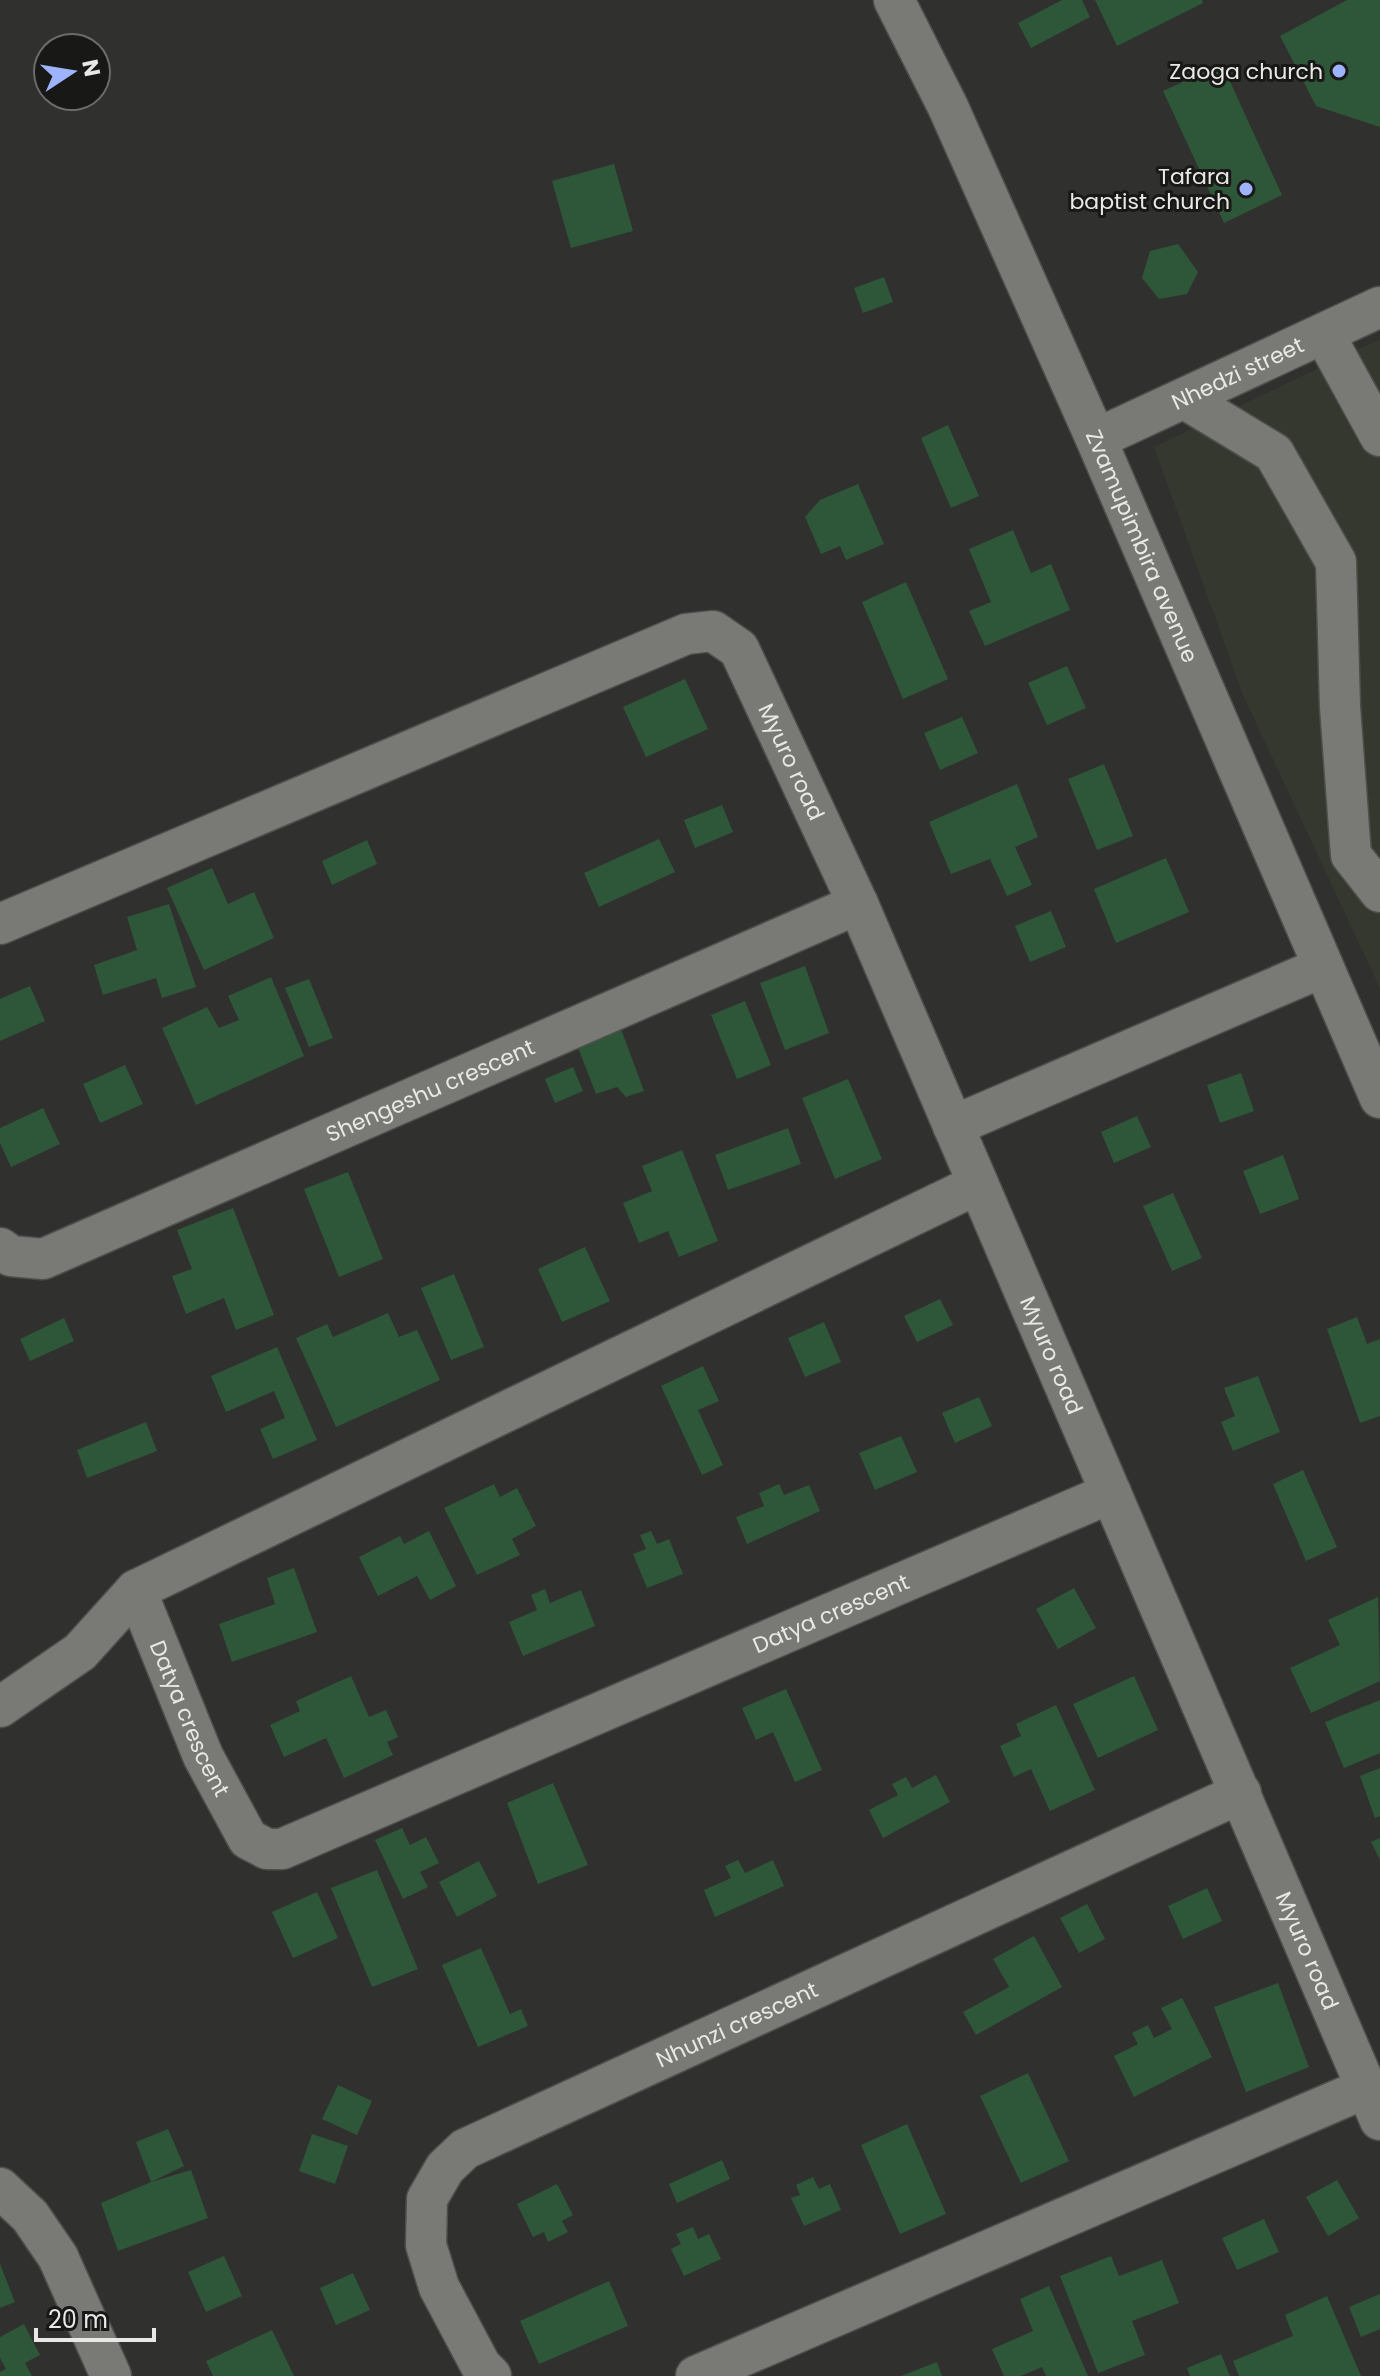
<svg xmlns="http://www.w3.org/2000/svg" width="1380" height="2376" viewBox="0 0 1380 2376" font-family="Poppins,sans-serif">
<rect width="100%" height="100%" fill="#30312e"/>
<!-- built -->
<path fill="#35382e" d="M1380,339V988L1243,695L1154,447Z"/>
<!-- building -->
<path fill="#2e5638" d="M1062,0H1082L1090,17L1031,48L1018,23Z
M1095,0H1202L1203,3L1117,46Z
M1347,0H1380V127L1316,106L1280,36Z
M1222,64L1282,195L1224,223L1163,91Z
M614,164L633,231L571,248L552,181Z
M1178,244L1198,272L1187,294L1159,299L1142,278L1150,251Z
M884,277L893,302L863,313L854,288Z
M948,425L979,496L951,508L921,438Z
M858,484L884,544L846,560L840,546L821,554L805,517L820,500Z
M1013,530L1031,573L1051,564L1070,610L985,646L969,611L991,602L969,549Z
M906,582L948,679L903,699L862,602Z
M1067,666L1086,708L1047,725L1028,683Z
M685,679L708,729L646,757L623,707Z
M962,717L978,753L940,770L924,733Z
M1104,764L1133,836L1097,850L1068,779Z
M1017,784L1038,837L1015,847L1032,885L1007,896L990,859L951,874L929,822Z
M722,805L733,832L695,848L684,820Z
M659,839L675,872L599,907L584,873Z
M367,840L377,864L332,885L322,861Z
M1166,858L1189,912L1116,943L1094,889Z
M212,868L228,904L254,892L274,938L204,970L167,888Z
M169,904L196,987L162,998L156,978L103,995L94,965L137,950L127,917Z
M1051,911L1066,947L1030,962L1015,926Z
M805,966L829,1033L785,1050L760,983Z
M271,977L304,1056L196,1105L162,1028L207,1007L219,1028L239,1020L228,996Z
M309,979L333,1038L309,1047L285,988Z
M30,986L45,1021L0,1041V999Z
M745,1001L771,1065L737,1079L711,1015Z
M621,1029L644,1091L626,1097L617,1087L596,1094L577,1045Z
M125,1065L143,1104L100,1123L83,1084Z
M573,1067L583,1091L555,1103L545,1079Z
M1241,1073L1254,1111L1220,1123L1207,1085Z
M848,1079L882,1159L835,1179L802,1098Z
M43,1108L60,1144L11,1167L0,1143V1128Z
M1137,1116L1151,1147L1114,1163L1101,1132Z
M788,1128L801,1164L728,1190L715,1155Z
M682,1150L718,1241L679,1257L668,1231L639,1243L623,1203L652,1191L642,1166Z
M1283,1155L1299,1199L1260,1214L1243,1171Z
M348,1172L383,1259L339,1277L304,1189Z
M1173,1193L1202,1258L1172,1271L1143,1206Z
M233,1208L274,1315L236,1330L224,1298L186,1314L172,1276L192,1269L177,1230Z
M585,1247L610,1301L562,1322L538,1269Z
M454,1274L484,1347L451,1360L421,1288Z
M940,1299L953,1325L917,1342L904,1316Z
M388,1313L399,1337L417,1330L440,1380L336,1427L296,1338L327,1324L333,1337Z
M1357,1317L1367,1344L1380,1339V1416L1360,1423L1327,1329Z
M64,1318L74,1341L30,1361L20,1339Z
M824,1322L841,1362L805,1377L788,1338Z
M277,1347L317,1440L273,1459L260,1429L285,1418L274,1391L226,1412L211,1376Z
M703,1366L719,1401L698,1410L723,1465L702,1475L661,1386Z
M1258,1376L1280,1432L1233,1451L1221,1422L1235,1416L1224,1388Z
M979,1397L992,1426L955,1443L942,1413Z
M146,1422L157,1451L87,1478L77,1450Z
M901,1436L917,1472L875,1490L859,1453Z
M1303,1470L1337,1547L1306,1561L1273,1484Z
M494,1484L500,1497L517,1488L536,1526L512,1539L520,1555L477,1575L444,1508Z
M779,1484L784,1495L809,1485L820,1511L747,1544L736,1517L764,1506L759,1493Z
M429,1531L456,1586L430,1600L417,1576L378,1596L359,1557L400,1536L404,1544Z
M651,1531L657,1544L669,1539L683,1574L647,1588L633,1554L646,1549L640,1535Z
M294,1568L317,1632L232,1662L219,1624L275,1604L267,1578Z
M1074,1588L1096,1628L1058,1649L1036,1609Z
M545,1589L550,1603L581,1590L595,1626L523,1656L509,1622L537,1610L531,1595Z
M1378,1597L1380,1681L1311,1713L1290,1668L1340,1645L1328,1620Z
M351,1676L369,1717L386,1710L398,1737L387,1742L393,1755L344,1778L326,1738L284,1757L270,1725L300,1711L296,1701Z
M1134,1676L1158,1730L1098,1758L1073,1704Z
M786,1689L822,1770L795,1782L773,1732L756,1740L742,1708Z
M1380,1700V1753L1344,1768L1325,1722Z
M1056,1705L1095,1790L1050,1811L1031,1769L1014,1777L1000,1746L1021,1736L1016,1724Z
M1380,1768V1816L1375,1818L1360,1776Z
M936,1775L950,1802L883,1838L869,1810L898,1795L892,1784L906,1777L912,1788Z
M553,1783L588,1865L538,1884L507,1803Z
M402,1828L410,1845L426,1837L439,1863L420,1872L428,1887L403,1899L375,1840Z
M1380,1838V1860L1371,1842Z
M738,1860L745,1873L773,1860L784,1886L715,1917L704,1890L731,1878L725,1866Z
M479,1861L497,1896L457,1917L439,1882Z
M377,1870L418,1969L372,1987L331,1888Z
M1207,1888L1222,1921L1183,1939L1168,1906Z
M317,1892L338,1938L293,1958L272,1912Z
M1087,1904L1105,1939L1079,1953L1060,1918Z
M1034,1936L1062,1987L976,2035L963,2012L1009,1987L993,1959Z
M481,1948L510,2014L521,2009L528,2026L478,2047L442,1965Z
M1278,1983L1309,2067L1246,2092L1214,2007Z
M1182,1998L1212,2057L1134,2097L1114,2056L1138,2044L1132,2033L1148,2025L1154,2038L1172,2029L1161,2008Z
M1028,2073L1069,2161L1021,2183L980,2096Z
M338,2085L372,2101L357,2135L322,2119Z
M907,2124L946,2214L900,2234L861,2145Z
M168,2129L184,2166L151,2182L191,2170L208,2218L118,2251L101,2203L151,2182L136,2142Z
M312,2134L348,2146L335,2184L299,2171Z
M722,2160L730,2179L677,2203L669,2184Z
M813,2177L819,2189L830,2184L841,2210L804,2226L791,2198L800,2195L796,2185Z
M1337,2180L1359,2218L1328,2236L1306,2197Z
M557,2184L573,2215L562,2221L568,2232L548,2242L544,2232L533,2237L517,2204Z
M1264,2219L1279,2252L1237,2270L1222,2238Z
M693,2227L698,2239L709,2234L721,2259L684,2276L671,2249L681,2244L676,2234Z
M224,2256L242,2296L206,2312L188,2272Z
M1111,2256L1119,2276L1162,2260L1179,2303L1132,2321L1145,2355L1098,2373L1060,2276Z
M0,2264L15,2302L0,2308Z
M353,2273L370,2310L336,2325L320,2288Z
M609,2281L628,2326L539,2364L520,2321Z
M1049,2286L1088,2376H1046L1042,2367L1021,2376H1004L992,2349L1033,2331L1020,2299Z
M1380,2294V2329L1361,2337L1349,2307Z
M1327,2296L1361,2376H1239L1233,2361L1293,2336L1285,2315Z
M24,2324L40,2355L25,2363L32,2376H0V2372L6,2369L0,2358V2337Z
M272,2330L294,2376H213L206,2361Z
M1221,2354L1230,2376H1190L1187,2368Z
M937,2362L942,2376H901Z"/>
<g fill="none" stroke-linecap="round" stroke-linejoin="round">
<!-- minor casing -->
<g stroke="#4e4f4c" stroke-width="43">
<g id="minor">
<path id="s1" d="M894,0L948,107L1096,439L1380,1098"/>
<path d="M1324,334L1380,436"/>
<path d="M1185,399L1274,453L1336,562L1340,707L1351,855L1380,892"/>
<path id="s2" d="M1096,439L1380,307"/>
<path id="s3" d="M0,924L686,634L713,631L739,649L858,904L1380,2120"/>
<path d="M953,1126L1323,967"/>
<path id="s4" d="M978,1184L136,1590L203,1756L248,1839L267,1849H282L1111,1493"/>
<path id="s5" d="M0,1248L11,1256L43,1259L858,904"/>
<path d="M0,1707L80,1652L136,1590"/>
<path d="M0,2188L30,2216L58,2257L111,2376"/>
<path id="s6" d="M491,2376L481,2366L439,2287L426,2245L427,2199L445,2168L465,2149L1241,1793"/>
<path d="M696,2376L1366,2088"/>
</g>
</g>
<!-- minor -->
<use href="#minor" stroke="#797a76" stroke-width="40"/>
</g>
<!-- markers -->
<g fill="#9db4fd" stroke="#181917" stroke-width="3">
<circle cx="1339" cy="71" r="8"/>
<circle cx="1246" cy="189" r="8"/>
</g>
<g text-anchor="middle" dominant-baseline="central" stroke-width="6" stroke-linejoin="round" paint-order="stroke">
<!-- poi labels -->
<g font-size="22" fill="#e8e8e6" stroke="#181917" text-anchor="end">
<text x="1323" y="71">Zaoga church</text>
<text x="1230" y="176">Tafara<tspan x="1230" dy="25">baptist church</tspan></text>
</g>
<!-- street labels -->
<g font-size="22" fill="#e8e8e6" stroke="#181917">
<text stroke="none"><textPath href="#s2" startOffset="156">Nhedzi street</textPath></text>
<text stroke="none"><textPath href="#s1" startOffset="600">Zvamupimbira avenue</textPath></text>
<text stroke="none"><textPath href="#s3" startOffset="928">Myuro road</textPath></text>
<text stroke="none"><textPath href="#s5" startOffset="468">Shengeshu crescent</textPath></text>
<text stroke="none"><textPath href="#s3" startOffset="1576">Myuro road</textPath></text>
<text stroke="none"><textPath href="#s4" startOffset="1842">Datya crescent</textPath></text>
<text stroke="none"><textPath href="#s4" startOffset="1074">Datya crescent</textPath></text>
<text stroke="none"><textPath href="#s3" startOffset="2224">Myuro road</textPath></text>
<text stroke="none"><textPath href="#s6" startOffset="556">Nhunzi crescent</textPath></text>
</g>
</g>
<!-- north arrow -->
<g transform="translate(72 72) rotate(78)"><circle r="38" fill="#181917" stroke="#6b6c6a" stroke-width="2"/>
<path d="M0-6L14 30L0 20L-14 30Z" fill="#9db4fd"/>
<text y="-12" font-size="22" font-weight="bold" text-anchor="middle" fill="#e8e8e6">N</text>
</g>
<!-- scale -->
<path d="M36 2328v12h118v-12" fill="none" stroke="#e8e8e6" stroke-width="4"/>
<text x="48" y="2328" font-size="24" fill="#e8e8e6" stroke="#181917" stroke-width="6" paint-order="stroke">20 m</text>
</svg>
